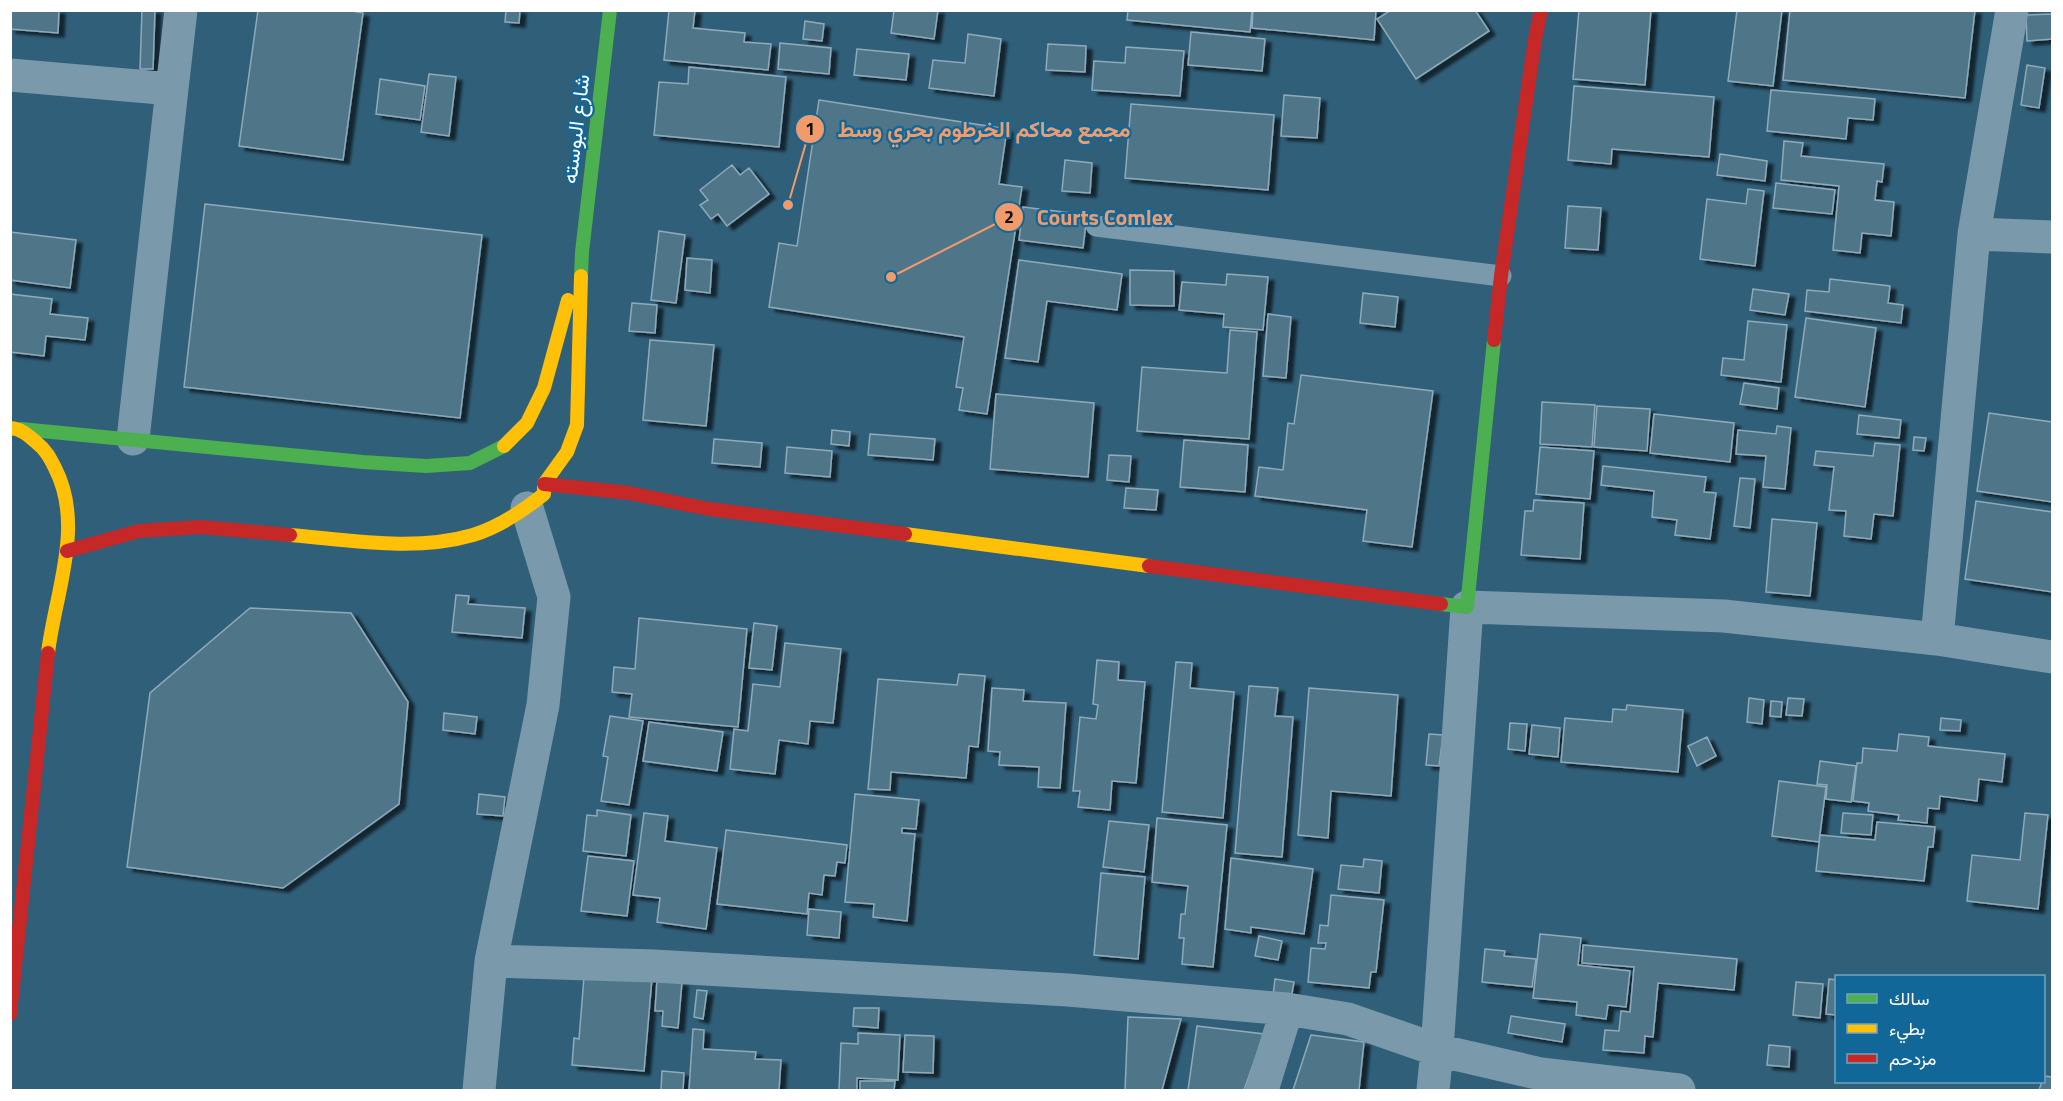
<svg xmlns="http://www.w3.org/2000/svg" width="2063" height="1101" viewBox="0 0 2063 1101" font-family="'Titillium Web',Vazirmatn,sans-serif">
<defs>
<filter id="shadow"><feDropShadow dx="6" dy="4" stdDeviation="1.5" flood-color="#0009"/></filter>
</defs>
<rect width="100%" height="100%" fill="#305f79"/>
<!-- building -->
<path fill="#4f7589" stroke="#8faab9" stroke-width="1.5" filter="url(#shadow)" d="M10,10H59L58,33L10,29Z
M142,10H155L153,69H140Z
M258,10H346L363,13L343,160L239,146Z
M506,10H520L519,23L505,22Z
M669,10H695L693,28L745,33L744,42L771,44L768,70L664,60Z
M894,10H938L934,39L891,33Z
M1128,10H1252L1250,32L1127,20Z
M1253,10H1376L1374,40L1252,28Z
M1391,10H1475L1489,31L1416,79L1377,19Z
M1579,10H1651L1645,85L1573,79Z
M1737,10H1782L1773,86L1728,81Z
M1790,10H1975L1965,98L1783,80Z
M2052,14V39L2027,41L2026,15Z
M805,21L824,24L822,41L803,39Z
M1191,32L1265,39L1262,71L1188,65Z
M968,34L1001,39L994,96L929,88L933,60L965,63Z
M780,43L831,48L829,74L778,69Z
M1048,44L1086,46L1085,72L1046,70Z
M1126,47L1184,51L1180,96L1092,90L1094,61L1125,63Z
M857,49L909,54L906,80L854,75Z
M2027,65L2045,68L2039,108L2021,105Z
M689,67L786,77L779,147L654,135L659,82L688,84Z
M429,74L456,77L449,136L421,132Z
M380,79L425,86L420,120L376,114Z
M1574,86L1714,97L1709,157L1612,149L1611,164L1568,160Z
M1771,90L1875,99L1873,120L1848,118L1846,139L1767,131Z
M1284,95L1320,98L1317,138L1281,136Z
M819,100L1007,129L999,184L1022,187L987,414L959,410L963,388L956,387L964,337L769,307L779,243L797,246Z
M1131,104L1274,115L1268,190L1125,178Z
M1784,141L1803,143L1801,156L1884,164L1882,182L1877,181L1875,200L1894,202L1891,236L1862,233L1860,253L1833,250L1839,186L1781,180Z
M1720,154L1767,161L1765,181L1717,175Z
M1065,160L1092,163L1090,193L1062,191Z
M732,165L740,175L749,168L769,194L727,226L718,214L711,219L700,205L708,200L700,190Z
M1776,183L1835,190L1832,214L1773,208Z
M1748,189L1764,191L1755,266L1700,259L1707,199L1746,204Z
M205,204L482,235L460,418L184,387Z
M1568,206L1601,208L1598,250L1565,248Z
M1023,207L1087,215L1083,248L1019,240Z
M659,231L685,235L676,303L651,300Z
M10,232L76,240L70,288L10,280Z
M687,258L712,260L710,293L685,290Z
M1019,260L1122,274L1117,310L1047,301L1038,362L1005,358Z
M1130,270L1174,271V306L1130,305Z
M1227,274L1268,277L1263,330L1223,327L1224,314L1179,310L1182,282L1226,285Z
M1830,279L1890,286L1888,303L1903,305L1901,323L1805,311L1807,290L1829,292Z
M1753,289L1789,294L1785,315L1750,310Z
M1363,293L1398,297L1395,327L1360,323Z
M10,294L52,299L50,314L88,318L85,340L46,336L44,356L10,352Z
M632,303L657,305L655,333L629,331Z
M1268,314L1291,317L1286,378L1263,376Z
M1806,318L1876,328L1865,407L1795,397Z
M1748,321L1787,325L1781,382L1721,375L1723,358L1744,360Z
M1230,330L1257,332L1249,439L1137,431L1142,367L1227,373Z
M650,340L714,345L706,426L643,420Z
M1301,375L1433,391L1412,547L1363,541L1367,510L1255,496L1259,467L1283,470L1288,423L1294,424Z
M1744,383L1779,388L1777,409L1740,404Z
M996,394L1094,403L1088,477L990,469Z
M1542,402L1595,405L1592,447L1540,444Z
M1597,406L1650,409L1647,451L1594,447Z
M1989,413L2052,422V502L1977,491Z
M1654,414L1734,423L1730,462L1650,453Z
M1859,415L1901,420L1899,438L1857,434Z
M1777,426L1791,428L1785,489L1763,487L1766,456L1736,454L1738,430L1776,434Z
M832,430L850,432L849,446L831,444Z
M870,434L935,439L933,460L868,455Z
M1914,437L1926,438L1924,451L1913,450Z
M714,439L762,443L760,467L712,463Z
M1184,440L1248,445L1245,492L1180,487Z
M1875,443L1900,445L1893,516L1874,514L1871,539L1844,536L1846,511L1829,510L1834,467L1814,465L1816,451L1873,456Z
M787,447L832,451L830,477L785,473Z
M1540,447L1594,451L1590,499L1536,494Z
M1109,455L1131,456L1129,482L1107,480Z
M1603,466L1706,477L1704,492L1716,493L1710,539L1675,535L1677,520L1652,517L1654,491L1601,485Z
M1740,478L1755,479L1750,528L1734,526Z
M1126,488L1158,490L1156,510L1124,508Z
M1534,500L1584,503L1580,559L1521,555L1525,511H1533Z
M1976,501L2052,512V592L1965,579Z
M1772,519L1817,523L1810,596L1766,592Z
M456,595L469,596L468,604L525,608L522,638L452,632Z
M250,608L351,613L408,702L399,804L283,888L127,867L150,693Z
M639,618L747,629L738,727L629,717L632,694L612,692L614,667L635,669Z
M754,623L777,626L772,670L749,668Z
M785,643L841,649L833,723L810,721L808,744L779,740L775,774L730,769L734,729L748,731L753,684L780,687Z
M1097,660L1119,662L1118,680L1145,682L1136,783L1112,781L1110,810L1078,807L1080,791H1073L1080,717L1096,719L1098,705L1093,704Z
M1176,662L1192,663L1190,688L1234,692L1223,818L1162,812Z
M959,674L985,676L978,747L969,746L966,778L891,772L890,790L868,789L878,679L957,685Z
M1249,686L1278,688L1275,716L1293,717L1282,857L1235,853Z
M992,688L1024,690L1023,701L1066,703L1060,788L1038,787L1039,767L999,765L1000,752L988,751Z
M1309,688L1398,695L1391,796L1331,791L1328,838L1298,835Z
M1749,698L1764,700L1762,724L1747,722Z
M1788,698L1804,699L1802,716L1786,715Z
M1771,701L1782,702L1781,717L1770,716Z
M1627,705L1683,710L1678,772L1561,762L1565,718L1612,722L1613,709L1626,710Z
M444,713L477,717L475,734L443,730Z
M610,716L643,721L629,805L601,801L608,757L603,756Z
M1941,718L1961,720L1960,731L1940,730Z
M649,722L723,732L717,771L643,761Z
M1510,723L1527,724L1525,751L1508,749Z
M1532,725L1560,728L1558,757L1529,754Z
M1429,734L1443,735L1439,766L1426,765Z
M1899,734L1929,737L1928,746L2005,754L2002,782L1979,779L1977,801L1940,796L1939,809L1928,808L1927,823L1898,820L1899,815L1868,811L1869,803L1853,801L1857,763H1862L1863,748L1897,751Z
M1707,737L1716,756L1697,766L1688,746Z
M1820,761L1856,766L1851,802L1826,799L1827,785L1817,784Z
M1779,781L1826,787L1819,842L1772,836Z
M479,794L505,797L503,816L477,814Z
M855,794L919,800L916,829L902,828V833L915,834L907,921L873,917L874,904L845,902Z
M597,810L631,815L626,856L583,851L587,815L597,816Z
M644,813L668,816L665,841L717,848L706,929L657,922L660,898L633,895Z
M1843,813L1873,815L1871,835L1841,833Z
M2025,813L2048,815L2038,909L1967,901L1972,855L2020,860Z
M1157,818L1227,825L1213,967L1182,964L1184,938H1179L1181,914H1185L1188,886L1152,882Z
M1109,821L1149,825L1144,872L1103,867Z
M1877,822L1935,827L1933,847H1928L1924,881L1816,871L1820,835L1875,840Z
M726,830L847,845L845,863L837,862L835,876L824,875L822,895L809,893L807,914L717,904Z
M588,856L634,861L627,916L581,911Z
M1231,858L1313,869L1304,934L1251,927V933L1225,929Z
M1364,859L1382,861L1379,893L1338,889L1341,865L1363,867Z
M1101,873L1145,877L1138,959L1094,955Z
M1331,895L1384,900L1376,972H1371L1369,988L1308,982L1311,948L1325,949L1326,943H1318L1320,925L1328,926Z
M809,909L841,912L839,938L807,935Z
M1540,934L1581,938L1578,965L1630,971L1626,1007L1608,1005L1606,1019L1576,1015L1577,1002L1533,998Z
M1259,936L1282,941L1278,960L1255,956Z
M1583,945L1737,959L1734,990L1658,983L1653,1037L1645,1036L1644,1053L1603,1050L1605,1030L1619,1031L1621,1011L1630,1012L1634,967L1582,963Z
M1485,949L1505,951L1504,956L1536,959L1532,987L1482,982Z
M584,977L652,978L644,1071L572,1065L574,1038L579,1039Z
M1275,979L1294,982L1291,999L1273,996Z
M1829,979L1836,980V1015L1826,1014Z
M657,980L682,982L678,1028L662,1026L663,1011H655Z
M1796,982L1823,984L1820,1018L1793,1015Z
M697,990L707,991L703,1019L694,1017Z
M854,1008H879L878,1028L853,1026Z
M1511,1016L1565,1024L1562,1042L1508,1033Z
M1128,1017L1181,1019L1162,1090H1125Z
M1197,1026L1264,1034L1244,1090H1188Z
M693,1029L704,1030L703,1049L756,1052L755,1059L781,1060L779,1090H689Z
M858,1033L900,1035L898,1080L857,1078V1090H839L841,1043L858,1044Z
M905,1035L934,1036L933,1073L903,1072Z
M1311,1035L1364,1042L1359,1090H1293Z
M1769,1045L1790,1047L1789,1067L1767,1065Z
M662,1071L684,1073L683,1090H661Z
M2044,1076L2052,1077V1090H2039Z
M860,1081H895L894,1090H860Z"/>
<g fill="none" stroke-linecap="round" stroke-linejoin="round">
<!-- lane -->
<path stroke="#7a9aab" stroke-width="21" d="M1096,226L1501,276"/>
<!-- street -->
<path stroke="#7a9aab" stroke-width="33" d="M10,75L172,89L181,10
M1974,234L2052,237
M133,439L172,89
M1937,639L1974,234L2012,10
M491,961L654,966L1068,990L1287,1009L1348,1019L1437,1050L1541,1074L1679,1090
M479,1090L491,961L543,705L554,597L527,508
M1262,1090L1287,1009
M1433,1090L1437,1050L1467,607L1724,616L1937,639L2052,657"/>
<!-- fast -->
<path stroke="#4caf50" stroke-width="14" d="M581,276L582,252L610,10
M21,429L363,462L426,466L470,463L504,446
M1441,604L1467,607L1494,340"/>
<!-- slow -->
<path stroke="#ffc107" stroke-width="14" d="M10,428C22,429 28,435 37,443C46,450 50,458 55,468C85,526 55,593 48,653
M504,446L527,423L544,388L568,300
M905,534L1149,566
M290,535C350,540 414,552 473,535C499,527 523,511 544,494V484L567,452L577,425L581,276"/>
<!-- jam -->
<path stroke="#c62828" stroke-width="14" d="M1494,340L1501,276L1535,39L1541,10
M544,484L629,493L709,509L905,534
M67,551L139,531L201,527L290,535
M1149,566L1441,604
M10,1014L48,653"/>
</g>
<g text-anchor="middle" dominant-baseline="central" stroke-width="4.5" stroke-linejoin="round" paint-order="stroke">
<!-- street labels -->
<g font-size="21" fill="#fff" stroke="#116898">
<text transform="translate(575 129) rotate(-83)">شارع البوسته</text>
</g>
</g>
<!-- callouts -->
<path fill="none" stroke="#f19b6d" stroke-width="2" d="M788 205L810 129M891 277L1009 217"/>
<g fill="#f19b6d" stroke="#116898" stroke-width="2">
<circle cx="788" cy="205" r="6"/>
<circle cx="891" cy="277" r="6"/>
<circle cx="810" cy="129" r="15"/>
<circle cx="1009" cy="217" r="15"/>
</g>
<g font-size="18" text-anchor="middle" font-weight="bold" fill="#111">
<text x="810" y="135">1</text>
<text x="1009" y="223">2</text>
</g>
<g font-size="22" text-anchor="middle" font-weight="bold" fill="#f19b6d" stroke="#116898" stroke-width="4.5" stroke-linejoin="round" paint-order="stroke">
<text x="984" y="137">مجمع محاكم الخرطوم بحري وسط</text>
<text x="1105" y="225">Courts Comlex</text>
</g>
<!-- border -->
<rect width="2063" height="1101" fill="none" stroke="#ffffff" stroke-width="24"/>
<!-- legend -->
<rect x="1835" y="975" width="210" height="108" fill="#116898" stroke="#70a4c1" stroke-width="1.5"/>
<rect x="1847" y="994" width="30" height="9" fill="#4caf50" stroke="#70a4c1" stroke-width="1.5"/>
<text x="1889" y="1005" font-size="18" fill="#ffffff">سالك</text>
<rect x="1847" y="1024" width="30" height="9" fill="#ffc107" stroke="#70a4c1" stroke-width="1.5"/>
<text x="1889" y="1035" font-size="18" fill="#ffffff">بطيء</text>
<rect x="1847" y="1054" width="30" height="9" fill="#c62828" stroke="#70a4c1" stroke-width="1.5"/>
<text x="1889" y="1065" font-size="18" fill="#ffffff">مزدحم</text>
</svg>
